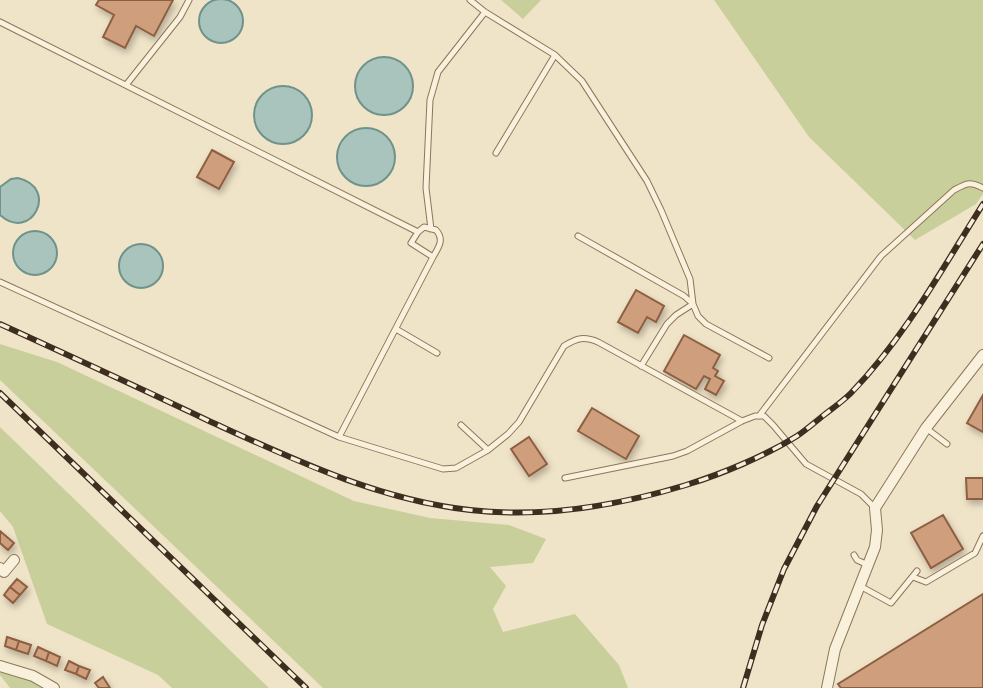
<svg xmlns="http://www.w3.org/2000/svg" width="983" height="688" viewBox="0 0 983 688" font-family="'IBM Plex Serif',serif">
<defs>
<filter id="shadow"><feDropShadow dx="2" dy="4" stdDeviation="3.5" flood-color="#0004"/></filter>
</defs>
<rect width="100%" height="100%" fill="#f0e4c8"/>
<!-- green -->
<path fill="#c9cf9b" d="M501,0H541L523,19Z
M714,0H983V194L976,204L915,240L809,137Z
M0,344L57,362L354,501L430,518L509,525L546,539L533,563L490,567L506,586L493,609L503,632L575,614L619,665L628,688H323L0,380Z
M0,427L269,688H172L158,675L47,624L13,527L0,511Z
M0,666L54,688H10L0,675Z"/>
<!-- water -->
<path fill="#a9c4bc" stroke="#6f938a" stroke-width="2" d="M199 21a22 22 0 1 1 44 0a22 22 0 1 1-44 0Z
M355 86a29 29 0 1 1 58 0a29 29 0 1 1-58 0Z
M254 115a29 29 0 1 1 58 0a29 29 0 1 1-58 0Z
M337 157a29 29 0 1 1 58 0a29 29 0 1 1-58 0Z
M18,178C60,188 31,243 0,215V187L11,179Z
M13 253a22 22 0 1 1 44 0a22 22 0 1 1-44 0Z
M119 266a22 22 0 1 1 44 0a22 22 0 1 1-44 0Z"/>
<!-- building -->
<path fill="#cf9f7d" stroke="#8d5f41" stroke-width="2" filter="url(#shadow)" d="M99,0H173L154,36L136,26L125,48L103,37L114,15L96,5Z
M212,150L234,162L219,189L197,177Z
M636,290L664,306L656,322L647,317L638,333L618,322Z
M684,335L720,355L713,368L718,371L715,376L724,381L716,395L705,389L710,379L704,376L696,389L664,371Z
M983,395V432L967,423Z
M592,408L639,436L626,459L578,431Z
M529,437L547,464L529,476L511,449Z
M966,478H983V499H967Z
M943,515L963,549L931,568L911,533Z
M0,531L14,543L8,550L0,543Z
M17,579L27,587L20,595L10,587Z
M10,587L20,595L13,603L4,595Z
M983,594V688H841L838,684Z
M7,637L19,641L16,650L5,646Z
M19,641L31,645L28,654L16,650Z
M38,647L49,652L46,661L34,656Z
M49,652L60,657L57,666L46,661Z
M69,661L79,666L76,674L65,670Z
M79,666L90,670L86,679L76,674Z
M103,677L110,688H99L95,683Z"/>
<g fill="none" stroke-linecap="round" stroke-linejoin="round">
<!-- service casing -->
<g stroke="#8d765c" stroke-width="7">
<path id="service" d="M470,0L485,12L555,55L582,81L647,181L661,210L690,279L693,304L698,316L706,324L769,358
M0,22L418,232
M126,85L180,17L189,0
M496,153L555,55
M431,229L426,188L430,100L438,72L485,12
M578,236L684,296L693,304L676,315L667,324L641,366
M0,282L339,437L443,469L456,468L488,450L508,434L519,422L564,346C577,338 584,336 598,342L742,421
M396,329L437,353
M759,416L881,256L954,190C967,183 970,181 983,188
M461,425L488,450
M926,428L947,444
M339,437L433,257L411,243L418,232L424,227L436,230C445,240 438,248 433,257
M565,478L673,456L687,451L742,421L755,416H764L773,425L806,464L861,494L875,508
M854,555L857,560L868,565
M913,577L926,582L975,553L983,536
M860,586L891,603L917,571"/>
</g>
<!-- minor casing -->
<g stroke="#8d765c" stroke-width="12">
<path id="minor" d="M0,568L4,572L14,560
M0,666L33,676L54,688
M827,688L835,649L875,547L877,530L875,508L926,428L983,355"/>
</g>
<!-- service -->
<use href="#service" stroke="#faf1dc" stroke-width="5"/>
<!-- minor -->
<use href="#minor" stroke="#faf1dc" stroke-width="10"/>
<!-- rail casing -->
<g stroke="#3d2e20" stroke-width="6">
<path id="rail" d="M0,324C70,356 140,388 209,421C293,459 378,500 470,510C542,518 617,506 686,485C722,474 765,456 797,436C806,430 815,422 824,415C833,408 843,401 851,393C905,337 942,269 983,204
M0,393L306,688
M743,688L762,625L784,569L817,506L983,244"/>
</g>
<!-- rail -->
<use href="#rail" stroke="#f7eed8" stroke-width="3.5" stroke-dasharray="10" stroke-linecap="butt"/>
</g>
</svg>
